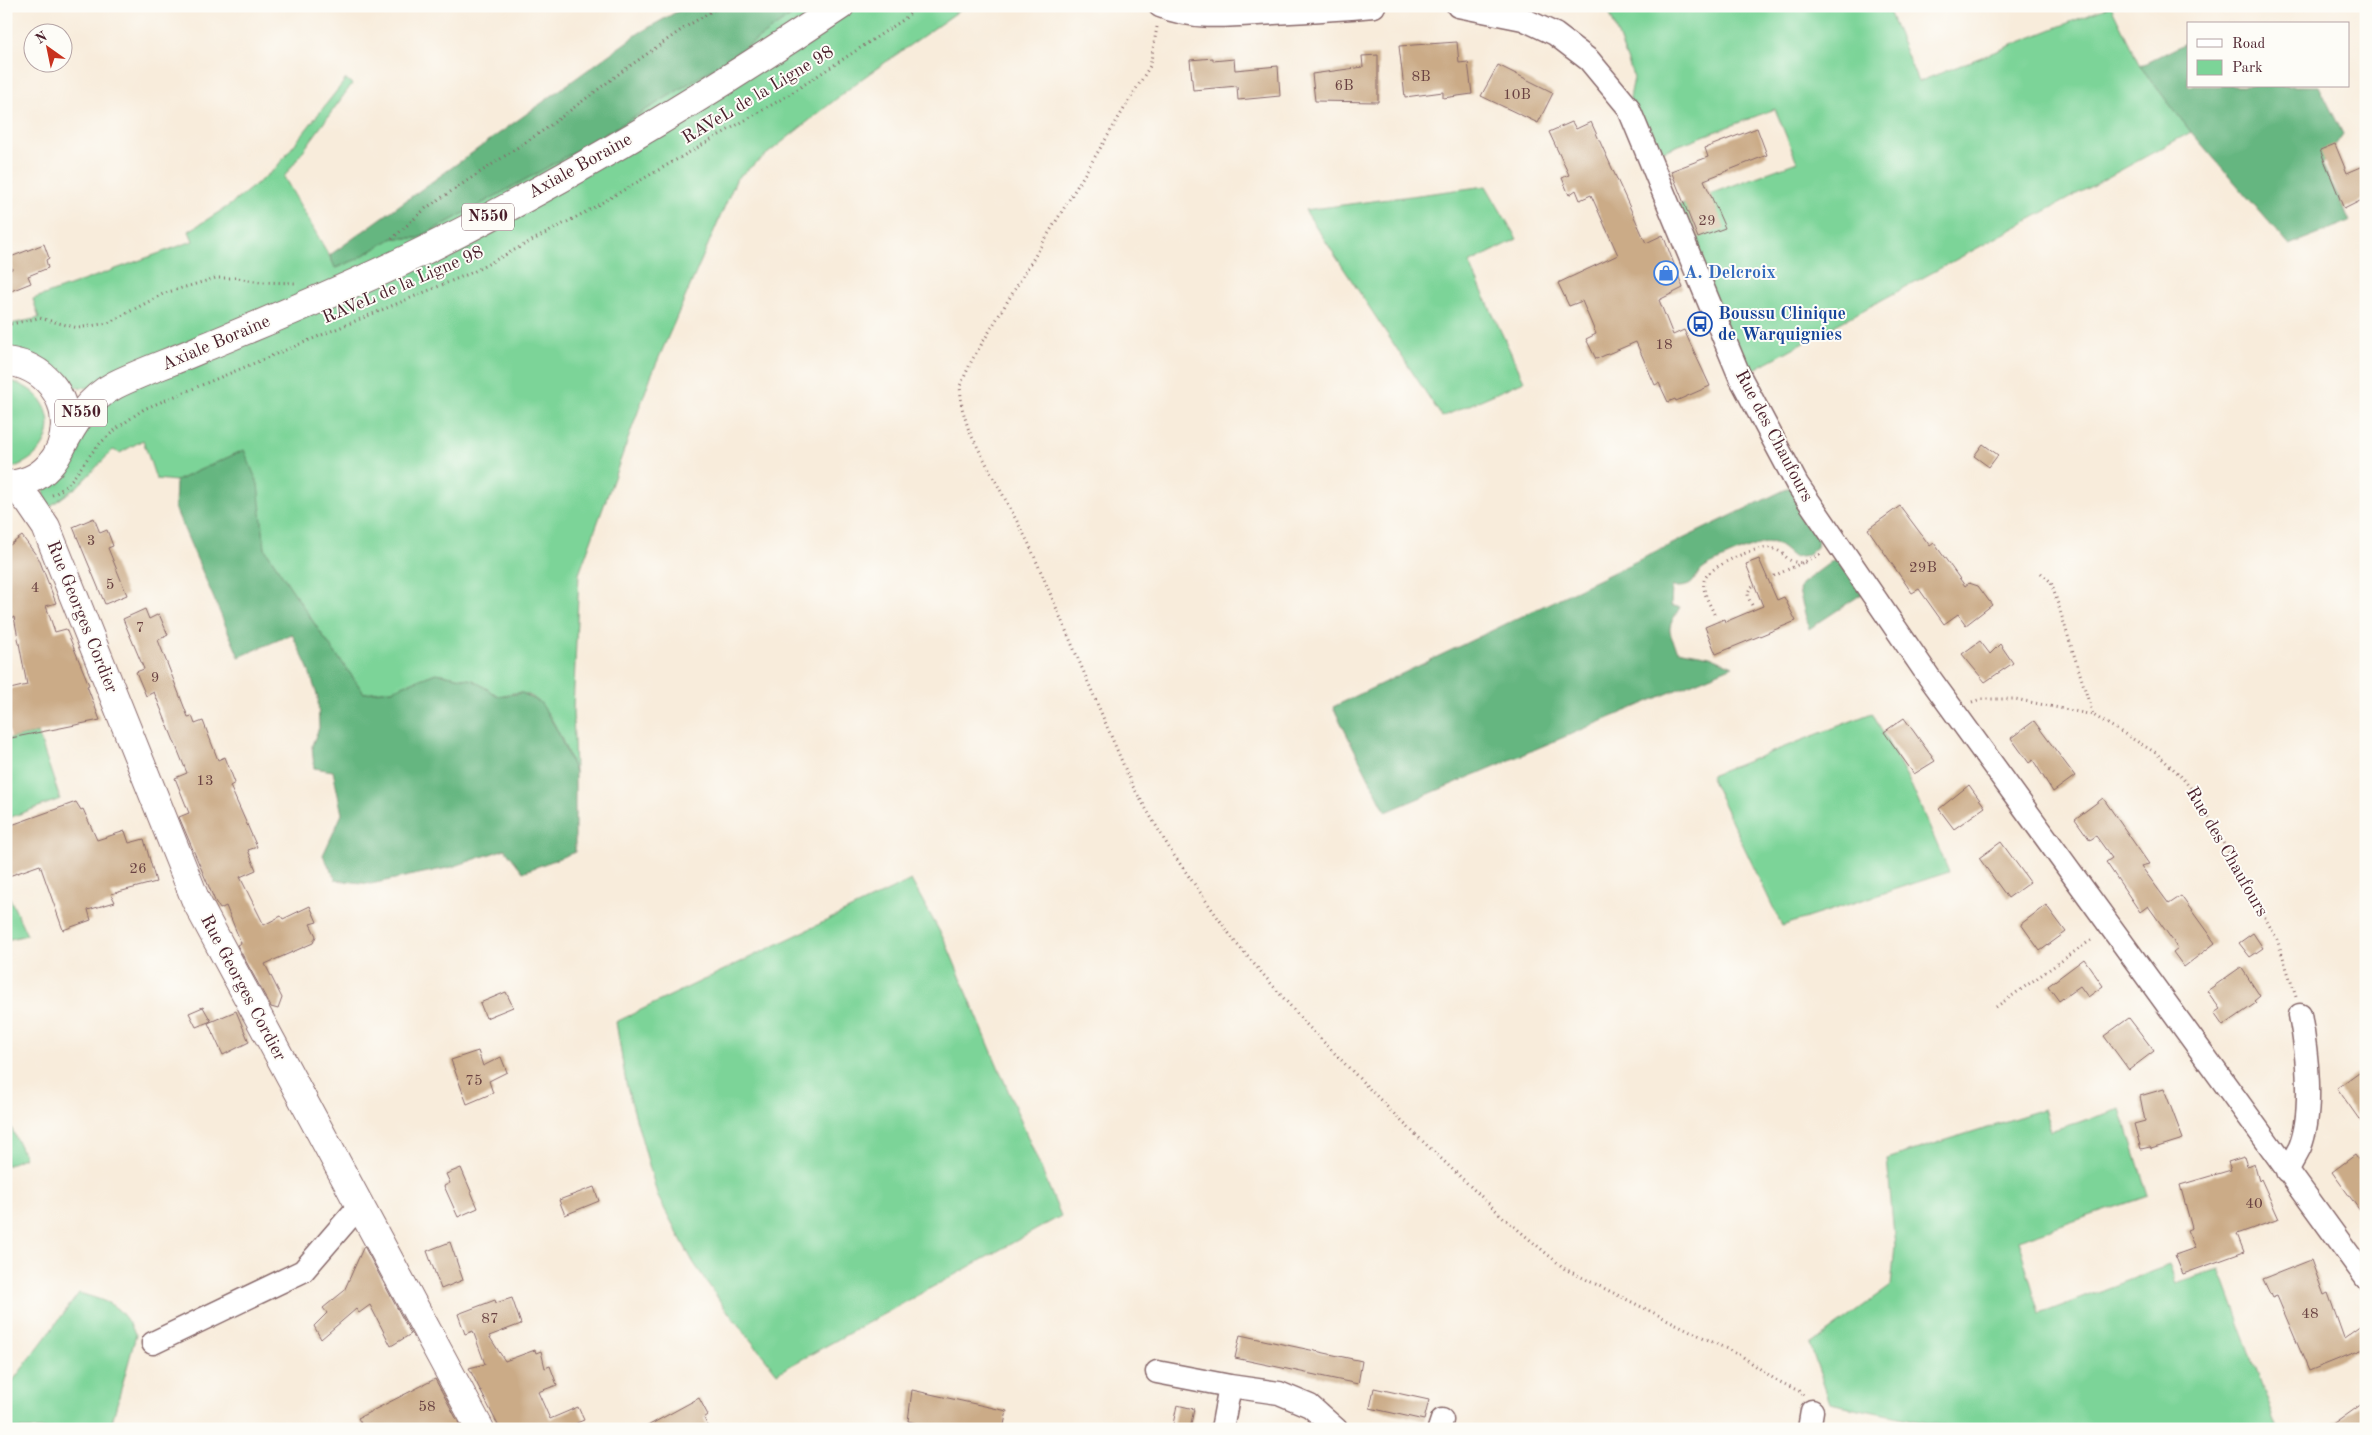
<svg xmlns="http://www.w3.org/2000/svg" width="2372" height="1435" viewBox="0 0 2372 1435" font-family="'Old Standard TT',serif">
<rect width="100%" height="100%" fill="#fdfcf7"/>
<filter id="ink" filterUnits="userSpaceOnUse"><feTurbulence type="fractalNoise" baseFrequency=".02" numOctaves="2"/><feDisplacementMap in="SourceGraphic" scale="10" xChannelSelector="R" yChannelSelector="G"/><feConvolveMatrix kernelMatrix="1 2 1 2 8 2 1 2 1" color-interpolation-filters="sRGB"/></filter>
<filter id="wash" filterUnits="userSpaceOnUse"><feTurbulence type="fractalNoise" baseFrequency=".0096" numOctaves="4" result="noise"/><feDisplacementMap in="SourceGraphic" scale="20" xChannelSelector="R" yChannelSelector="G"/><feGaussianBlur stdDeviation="1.12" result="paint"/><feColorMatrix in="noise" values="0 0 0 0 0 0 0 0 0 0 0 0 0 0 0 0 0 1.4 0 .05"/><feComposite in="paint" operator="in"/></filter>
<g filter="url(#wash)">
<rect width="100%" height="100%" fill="#f8ecdb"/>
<!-- green -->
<path fill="#7cd498" stroke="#637a62" d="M805,6H966L860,80L737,178L651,376L579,574L573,710L575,772C566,750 548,695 521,693C514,692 505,695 498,696L473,680L436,673L392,690L364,693L318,629L265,549L261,518L244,450L176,481L156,479L143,440L120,453L113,450L78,486L45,510L44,485L90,388L53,385L6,361V325L39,318L33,299L193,241L189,231L230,205L275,169L346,79L352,84L284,177L336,268L355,260L393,238H418C550,167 682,94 805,6Z
M1607,6H1887L1918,82L2111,6L2140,66L2191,132L1740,377L1671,208L1797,162L1775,109L1650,156L1628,107L1634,78Z
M1486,186L1517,239L1469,263L1524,381L1442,417L1305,210Z
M6,380C63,392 63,456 7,469Z
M1872,713L1912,787L1949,872L1782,926L1710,776Z
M38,733L60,799L6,819V739Z
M911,880L946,943L1061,1216L777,1373L724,1307L693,1262L658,1197L626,1083L616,1022Z
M6,890L27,935L6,940Z
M2044,1109L2051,1131L2121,1109L2148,1196L2018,1240L2040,1314L2169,1265L2176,1283L2219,1269L2278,1429H1958L1830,1403L1810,1345L1891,1286L1895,1246L1887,1159Z
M6,1117L25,1157L6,1166Z
M79,1293C112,1303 119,1304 136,1335L110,1429H6V1390Z"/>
<!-- forest -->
<path fill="#65b680" stroke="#586a56" d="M687,6H805C682,94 550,167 418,238H393L355,260L335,268L330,255L639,33Z
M2188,42V86H2319L2343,134L2322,164L2350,221L2289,245L2191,132L2140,66Z
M244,450L258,484L265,549L318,629L364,693L392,690L436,673L473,680L498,696L522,693L541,703L557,730L575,772V852L523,872L505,849L452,867L371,884L336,880L323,855L342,814L333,771L314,768L312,745L319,728L318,698L308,668L292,634L239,657L175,508L176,481Z
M1797,484L1827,529L1818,537L1817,547L1808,555L1793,557C1787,552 1781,546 1774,543C1764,539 1717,561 1706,567C1689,578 1700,588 1672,587L1671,606L1680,607C1668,628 1666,628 1678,650L1710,656L1733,666L1386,812L1333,707Z
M1843,553L1868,590L1809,629L1799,591L1801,584Z"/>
<g id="blocks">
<!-- building -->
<path fill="#cbab87" d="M1457,42L1459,63L1468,62L1472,94L1443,98V92L1405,97L1399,46Z
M1378,55V102L1315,101L1312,74L1363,67L1362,56Z
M1213,58V61L1234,59L1235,70L1278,66L1280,96L1238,100L1237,86L1193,90L1190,60Z
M1498,65L1552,92L1553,93L1538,123L1481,96Z
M1572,122L1576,129L1591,122L1646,243L1663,235L1683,288L1659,300L1673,335L1684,330L1710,386L1676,401L1675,399L1668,402L1659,383L1655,385L1636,342L1596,359L1586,339L1596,334L1582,301L1569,306L1558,283L1618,255L1591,195L1580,200L1576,190L1569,195L1562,178L1569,175L1549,132Z
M1757,128L1767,155L1704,180L1725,228L1698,238L1671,171L1708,157L1705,148Z
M2335,144L2347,173L2366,165V198L2344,209L2320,150Z
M44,244L49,258L46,260L48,268L28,276L31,283L6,293V272L12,269L8,258Z
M1983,444L1998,455L1989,467L1974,456Z
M1900,506L1930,546L1934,543L1965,586L1969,583L1978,586L1992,605L1966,625L1958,614L1944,624L1919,589L1912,593L1868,529Z
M94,518L100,533L107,530L113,546L108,548L127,595L105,604L73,527Z
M22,536L39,559L56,603L46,606L55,632L66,629L89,685L87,686L100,720L11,738L6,722V690L27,685L14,617L6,620V548Z
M1759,559L1777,600L1784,597L1796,621L1716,654L1705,627L1724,619L1725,622L1763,606L1746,564Z
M145,609L149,619L159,614L168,635L158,640L188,717L192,716L195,724L203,721L218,760L225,757L235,783L230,786L257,847L248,850L256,870L240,877L264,925L281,916L283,919L310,906L317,922L310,924L316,936L313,943L265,964L282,998L278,1009L271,1007L237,945L241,943L226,906L220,909L215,901L179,817L189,813L175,778L187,773L154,692L146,696L136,672L144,669L123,619Z
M1980,641L1990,654L2000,644L2013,663L1985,682L1962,654Z
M1904,718L1935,761L1914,774L1884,732Z
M2034,721L2075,776L2053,792L2033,760L2029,763L2011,738Z
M1969,785L1985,807L1954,829L1939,809Z
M2103,798L2149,864L2141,866L2169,904L2181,896L2215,943L2184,967L2173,952L2178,948L2148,906L2140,912L2106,862L2112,858L2096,836L2090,840L2075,819Z
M76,802L81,810L83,809L97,840L125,831L129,843L144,839L156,882L111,894L115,902L88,910L91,920L63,930L40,865L6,877V827Z
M2001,842L2030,882L2008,898L1979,858Z
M2046,905L2066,932L2040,951L2021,924Z
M2253,933L2263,948L2250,957L2239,943Z
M2084,959L2103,986L2088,997L2080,986L2059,1001L2048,986Z
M2241,967L2260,996L2254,1001L2256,1003L2223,1026L2214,1013L2220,1009L2207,991Z
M506,992L513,1007L486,1018L480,1003Z
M203,1007L211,1021L196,1027L189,1013Z
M236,1011L249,1042L223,1055L208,1023Z
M2129,1018L2154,1051L2129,1070L2104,1036Z
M478,1051L483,1066L501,1057L507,1072L489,1081L493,1093L467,1104L451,1060Z
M2359,1072L2366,1082V1129L2337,1088Z
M2164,1089L2183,1139L2151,1149L2150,1147L2141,1149L2134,1124L2145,1121L2140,1096Z
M2355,1155L2366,1171V1219L2332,1172Z
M2244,1157L2247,1166L2254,1163L2259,1181L2261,1179L2279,1219L2237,1234L2244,1252L2183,1274L2175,1255L2195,1248L2187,1230L2192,1228L2180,1185L2231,1170L2228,1162Z
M461,1168L478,1208L458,1217L444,1186L450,1183L446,1174Z
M594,1187L599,1201L565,1215L559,1200Z
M450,1242L463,1280L441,1289L427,1251Z
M364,1246L411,1334L391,1346L370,1305L359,1313L356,1309L321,1339L314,1326L327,1313L323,1308L344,1291Z
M2311,1260L2324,1295L2328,1293L2344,1338L2366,1322V1348L2309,1371L2277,1296L2272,1298L2263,1279Z
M512,1298L521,1324L489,1336L505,1361L535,1350L536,1353L541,1351L545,1368L550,1366L557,1385L538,1392L550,1419L578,1407L584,1420L562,1429H500L469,1368L485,1364L473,1331L465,1334L458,1314L495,1300L496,1303Z
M1240,1335L1362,1361L1358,1384L1235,1358Z
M435,1379L462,1429H364L358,1418Z
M1374,1388L1429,1400L1424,1420L1370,1408Z
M912,1390L1007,1411L1003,1429H924L914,1427L915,1423L908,1421Z
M699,1398L708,1415L704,1418L709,1429H642Z
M2366,1401V1429H2327Z
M1177,1405L1194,1409L1190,1429H1172Z"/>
</g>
</g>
<g filter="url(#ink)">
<use href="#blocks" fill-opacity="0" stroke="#876769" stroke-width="1"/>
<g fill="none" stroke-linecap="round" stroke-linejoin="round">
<!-- minor casing -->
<g stroke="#876769" stroke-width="25">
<path id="minor" d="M1160,6C1196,21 1237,15 1274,13C1308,11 1341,9 1374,6
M1458,6L1523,19L1555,34L1589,60L1628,107L1740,377L1797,484L1929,677L2366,1278
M2287,1171C2291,1163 2296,1155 2300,1147C2314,1111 2307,1052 2300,1015
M153,1343L303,1271L360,1205
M1157,1372L1230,1386
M1222,1429L1230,1386L1279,1393L1310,1406L1336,1429
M1439,1429L1442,1420
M1809,1429L1812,1411"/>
</g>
<!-- tertiary casing -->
<g stroke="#876769" stroke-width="30">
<path id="tertiary" d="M14,485L29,502L46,527L196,901L480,1429"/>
</g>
<!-- primary casing -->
<g stroke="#876769" stroke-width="30">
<path id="primary" d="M6,361C88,372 81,482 6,485
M60,450C73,424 88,399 115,385C143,371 174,361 203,348C270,320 338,292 403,261C555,187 700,100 840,6"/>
</g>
<!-- path -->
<path stroke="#876769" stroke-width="3" stroke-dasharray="1 4" stroke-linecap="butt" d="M1157,27L1150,66L972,360L960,386L962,408L969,431L1029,544L1132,785L1171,851L1235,942L1306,1024L1397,1117L1504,1218L1565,1269L1743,1357L1776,1380L1801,1392L1803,1395
M392,239L426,208L544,130L624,70L684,28L720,6
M6,325L39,318L78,328L108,323L165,293L216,278H237L260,282L298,283
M52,495C71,487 82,464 95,449C109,433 127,421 144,409L473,272L582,214L782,99L903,20L918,6
M2041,573L2051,582L2093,715
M1774,576L1821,554
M1752,605C1747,596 1746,591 1754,585
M1714,614C1710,604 1702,592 1704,581C1706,567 1758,545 1771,548C1788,552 1784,565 1806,562
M1972,702L1981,699H2015L2093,715L2156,753L2180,775L2197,796L2277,939L2296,997
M1996,1007L2094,938"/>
<!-- minor -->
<use href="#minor" stroke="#fff" stroke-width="22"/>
<!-- tertiary -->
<use href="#tertiary" stroke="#fff" stroke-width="28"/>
<!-- primary -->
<use href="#primary" stroke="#fff" stroke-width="28"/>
</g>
</g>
<!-- icons -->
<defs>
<g id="shop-ring" transform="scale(1.25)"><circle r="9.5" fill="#fdfcf7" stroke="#3f7fe0" stroke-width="1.5"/><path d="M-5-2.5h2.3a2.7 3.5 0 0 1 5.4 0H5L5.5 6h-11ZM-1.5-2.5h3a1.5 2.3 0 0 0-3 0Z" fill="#3f7fe0"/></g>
<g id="bus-ring" transform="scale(1.25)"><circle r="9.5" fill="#fdfcf7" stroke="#1a4fb4" stroke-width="1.5"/><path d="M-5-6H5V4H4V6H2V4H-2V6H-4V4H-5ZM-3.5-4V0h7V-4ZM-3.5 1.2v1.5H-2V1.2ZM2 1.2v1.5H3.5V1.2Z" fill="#1a4fb4"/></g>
</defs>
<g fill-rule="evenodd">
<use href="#shop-ring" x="1666" y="273"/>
<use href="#bus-ring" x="1700" y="324"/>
</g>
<g text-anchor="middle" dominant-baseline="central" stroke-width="4" stroke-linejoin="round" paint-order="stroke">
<!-- number labels -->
<g font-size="15" fill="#6a4242">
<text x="1421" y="77">8B</text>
<text x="1344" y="86">6B</text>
<text x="1517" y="95">10B</text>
<text x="1707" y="221">29</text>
<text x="1664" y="345">18</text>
<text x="91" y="541">3</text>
<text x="1923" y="568">29B</text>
<text x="110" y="585">5</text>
<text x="35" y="588">4</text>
<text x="140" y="628">7</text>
<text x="155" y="678">9</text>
<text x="205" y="781">13</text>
<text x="138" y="869">26</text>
<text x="474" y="1081">75</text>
<text x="2254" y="1204">40</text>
<text x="2310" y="1314">48</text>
<text x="490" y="1319">87</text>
<text x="427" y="1407">58</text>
</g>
<!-- shield labels -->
<g fill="#fdfcf7" stroke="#806168" stroke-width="1">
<rect x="462" y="203.5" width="52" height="27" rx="4"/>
<rect x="55" y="399.5" width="52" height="27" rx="4"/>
</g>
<g font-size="16" font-weight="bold" fill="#4a1f2b">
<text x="488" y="217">N550</text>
<text x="81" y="413">N550</text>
</g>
<!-- street labels -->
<g font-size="18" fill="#4a1f2b" stroke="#fdfcf7">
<text transform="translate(758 95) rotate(-31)">RAVeL de la Ligne 98</text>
<text transform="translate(580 166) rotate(-29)">Axiale Boraine</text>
<text transform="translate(403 285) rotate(-23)">RAVeL de la Ligne 98</text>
<text transform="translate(216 343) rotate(-23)">Axiale Boraine</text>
<text transform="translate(1774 436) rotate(62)">Rue des Chaufours</text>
<text transform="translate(82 617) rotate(68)">Rue Georges Cordier</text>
<text transform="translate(2227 852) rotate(60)">Rue des Chaufours</text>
<text transform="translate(243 988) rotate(62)">Rue Georges Cordier</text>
</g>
<!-- shop labels -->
<g font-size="18" font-weight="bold" fill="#366cbe" stroke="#fdfcf7" text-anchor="start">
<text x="1684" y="273">A. Delcroix</text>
</g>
<!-- transit labels -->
<g font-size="18" font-weight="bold" fill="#164399" stroke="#fdfcf7" text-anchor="start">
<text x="1718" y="314">Boussu Clinique<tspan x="1718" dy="21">de Warquignies</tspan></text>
</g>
</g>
<!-- margin -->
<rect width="2372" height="1435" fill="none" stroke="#fdfcf7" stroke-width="25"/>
<!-- legend -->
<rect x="2187" y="22" width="162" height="65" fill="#fdfcf7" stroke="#b5a4a5"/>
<rect x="2197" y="39" width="25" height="8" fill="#ffffff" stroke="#b5a4a5"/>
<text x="2232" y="48" font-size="15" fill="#4a1f2b">Road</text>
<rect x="2197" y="60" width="25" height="15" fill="#7cd498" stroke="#b5a4a5"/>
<text x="2232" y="72" font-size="15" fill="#4a1f2b">Park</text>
<!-- north arrow -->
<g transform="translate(48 48) rotate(327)"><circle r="24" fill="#fdfcf7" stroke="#b5a4a5"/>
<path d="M0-4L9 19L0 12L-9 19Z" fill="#c8321e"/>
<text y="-8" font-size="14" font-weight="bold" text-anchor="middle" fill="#4a1f2b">N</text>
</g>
</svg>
